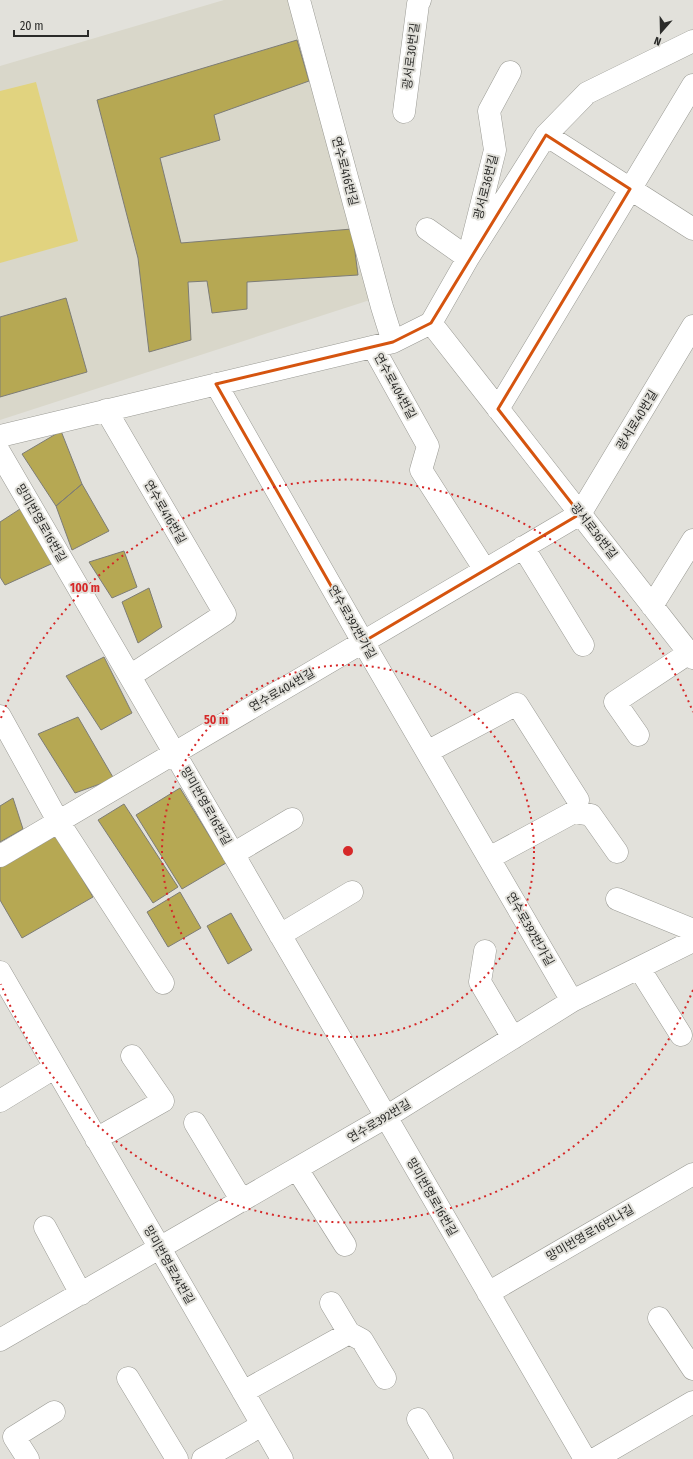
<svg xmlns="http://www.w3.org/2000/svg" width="693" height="1459" viewBox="0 0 693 1459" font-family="'Fira Sans Condensed','Noto Sans KR',sans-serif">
<rect width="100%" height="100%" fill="#e2e1db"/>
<!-- built -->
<path fill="#d9d7ca" d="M224,0H291L373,299L0,420V66Z"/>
<!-- green -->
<path fill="#e1d37f" d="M36,82L78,241L0,263V91Z"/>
<!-- building -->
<path fill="#b6a853" stroke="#7d7c76" d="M297,40L309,81L214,115L220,140L160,158L181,243L352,229L358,275L247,282V309L212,313L207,281L188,282L191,340L149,352L138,258L97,100Z
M66,298L87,372L0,397V317Z
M61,431L82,484L56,506L22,454Z
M82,484L109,531L72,550L56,506Z
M20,509L62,559L5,585L0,577V522Z
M124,551L137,587L112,598L89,562Z
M149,588L162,627L138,643L122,602Z
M104,657L132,713L101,730L66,676Z
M78,717L114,779L75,793L38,734Z
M180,788L226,863L182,889L136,815Z
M13,798L23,829L0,842V806Z
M124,804L178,887L153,903L98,820Z
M54,831L93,897L22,938L0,900V862Z
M180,892L201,928L168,947L147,912Z
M231,913L252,950L228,964L207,926Z"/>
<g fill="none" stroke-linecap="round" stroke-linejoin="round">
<!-- minor casing -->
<g stroke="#9a9a94" stroke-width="23">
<path id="minor" d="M299,0L382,307L393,342
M404,112L418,4L420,0
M546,135L693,229
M427,229L468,258L495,150L489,111L510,72
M431,323L693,658
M431,323L468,258L546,135L587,93L693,41
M373,347L428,446L421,470L485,570
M216,384L363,642L572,1001
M498,409L693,85
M106,410L225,614L130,676
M0,436L393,342L431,323
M0,453L585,1459
M523,547L583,645
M652,606L693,540
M0,716L58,821L163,983
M638,735L615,702L689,653
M427,752L517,704L578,800
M233,854L292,819
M0,856L580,514L693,326
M489,858L574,812L591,815L617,852
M617,899L693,930
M280,935L352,892
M485,951L480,982L513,1038
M639,968L681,1035
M0,972L282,1459
M0,1101L54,1068
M195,1123L242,1201
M96,1139L163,1101L132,1056
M297,1169L345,1245
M45,1227L81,1294
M488,1293L693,1174
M331,1303L349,1333
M659,1318L693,1369
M0,1340L386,1117L572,1001L693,941
M128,1378L177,1459
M243,1392L349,1333L362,1340L385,1378
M418,1419L442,1459
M28,1459L14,1437L54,1412
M203,1459L262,1425
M595,1459L693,1402"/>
</g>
<!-- minor -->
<use href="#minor" stroke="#fff" stroke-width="22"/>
</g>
<!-- marked area -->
<path fill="none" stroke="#d5540f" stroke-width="3" stroke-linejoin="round" d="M546,135L630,189L498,409L580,514L363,642L216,384L393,342L431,323Z"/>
<!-- distance rings -->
<g fill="none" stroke="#d62828" stroke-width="2" stroke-dasharray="2 4">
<circle cx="348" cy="851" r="186"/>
<path d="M693 990A372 372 0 0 1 1 984M1 718A372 372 0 0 1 693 712"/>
</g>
<g text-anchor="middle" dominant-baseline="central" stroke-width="4" stroke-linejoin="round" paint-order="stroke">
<!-- street labels -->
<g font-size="12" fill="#2b2b29" stroke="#e2e1db">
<text transform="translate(411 56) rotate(-83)">광서로30번길</text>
<text transform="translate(345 171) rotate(75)">연수로416번길</text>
<text transform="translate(486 187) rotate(-76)">광서로36번길</text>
<text transform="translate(395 386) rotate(61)">연수로404번길</text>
<text transform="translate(637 420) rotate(-59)">광서로40번길</text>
<text transform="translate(165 512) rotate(60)">연수로416번길</text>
<text transform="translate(41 523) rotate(60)">망미번영로16번길</text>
<text transform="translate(594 531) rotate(52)">광서로36번길</text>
<text transform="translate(352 622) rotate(60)">연수로392번가길</text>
<text transform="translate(282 690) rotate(-30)">연수로404번길</text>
<text transform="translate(206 806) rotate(60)">망미번영로16번길</text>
<text transform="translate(530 929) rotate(60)">연수로392번가길</text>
<text transform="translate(379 1121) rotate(-31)">연수로392번길</text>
<text transform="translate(432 1197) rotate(60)">망미번영로16번길</text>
<text transform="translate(590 1233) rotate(-30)">망미번영로16번나길</text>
<text transform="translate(169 1265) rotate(60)">망미번영로24번길</text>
</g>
</g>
<circle cx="348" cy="851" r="6" fill="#d62828" stroke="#e2e1db" stroke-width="2"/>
<g font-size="12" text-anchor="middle" font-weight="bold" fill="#d62828" stroke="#e2e1db" stroke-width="4" stroke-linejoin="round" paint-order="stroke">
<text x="85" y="592">100 m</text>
<text x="216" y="724">50 m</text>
</g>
<!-- north arrow -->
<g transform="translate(661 32) rotate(200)" stroke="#e2e1db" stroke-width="3" paint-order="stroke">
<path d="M0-3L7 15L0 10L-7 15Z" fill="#2b2b29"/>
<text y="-6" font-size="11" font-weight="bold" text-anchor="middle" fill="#2b2b29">N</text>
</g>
<!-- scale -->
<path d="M14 30v6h74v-6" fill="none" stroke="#2b2b29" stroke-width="2"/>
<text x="20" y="30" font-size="12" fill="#2b2b29" stroke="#e2e1db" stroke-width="3" paint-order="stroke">20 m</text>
</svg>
